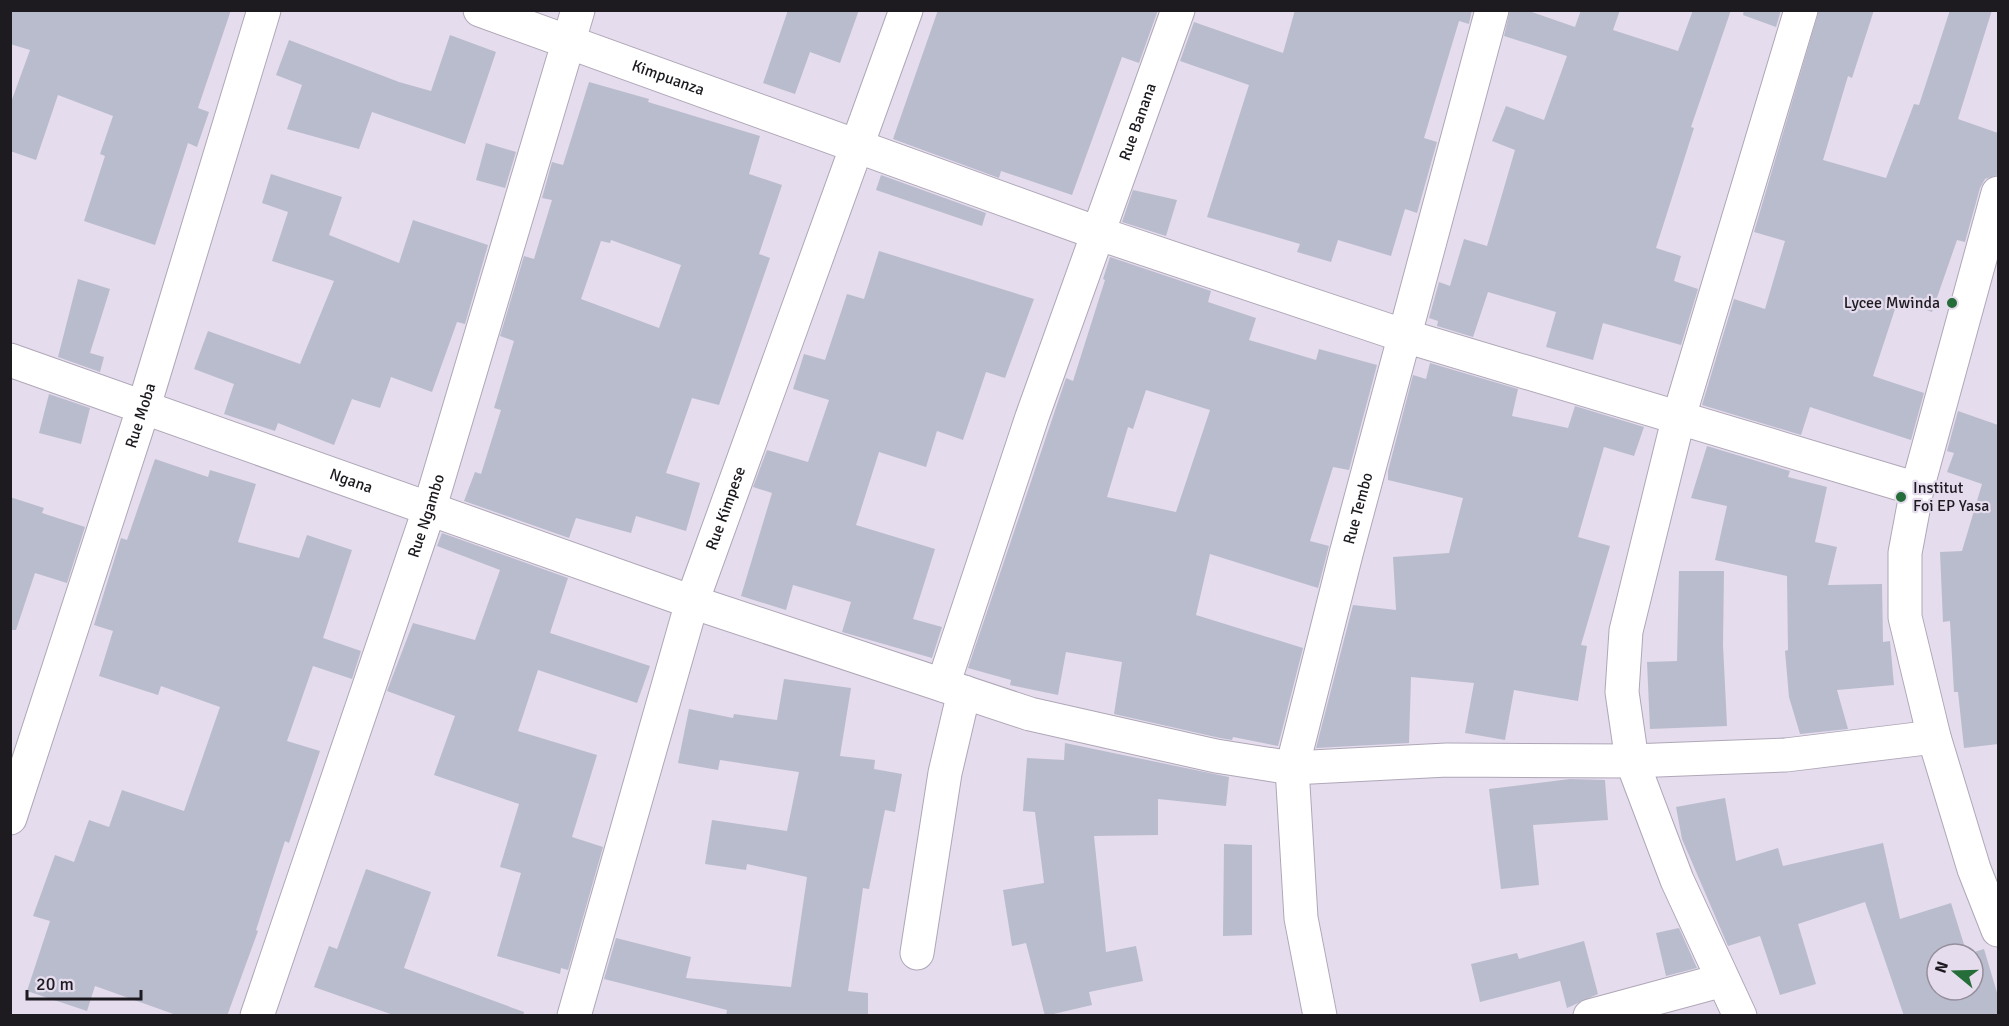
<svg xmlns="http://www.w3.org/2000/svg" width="2009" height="1026" viewBox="0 0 2009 1026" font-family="Signika,sans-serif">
<rect width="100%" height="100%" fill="#e5dced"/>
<!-- building -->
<path fill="#b9bccd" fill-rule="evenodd" d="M10,10H231L198,108L209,112L197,147L188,143L155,245L84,221L105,156L100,154L113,116L58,95L36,160L10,151V105L30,50L10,44Z
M788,10H859L840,63L810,52L795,94L763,83Z
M938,10H1158L1139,63L1122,57L1072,195L1001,171L999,178L893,139Z
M1295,10H1472L1469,24L1459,21L1424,138L1437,142L1417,213L1405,209L1391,256L1338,240L1331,262L1297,252L1300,244L1207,217L1249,85L1180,61L1194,22L1283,53Z
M1510,10H1526L1575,27L1581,10H1620L1613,30L1678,51L1693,10H1731L1691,127L1694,128L1656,248L1681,256L1674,281L1698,289L1681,345L1603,323L1593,360L1546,347L1556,312L1488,292L1473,337L1437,326L1438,321L1429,318L1439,282L1450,286L1464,239L1487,246L1515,150L1492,141L1506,106L1544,120L1567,56L1504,36Z
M1744,10H1781L1776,27L1743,15Z
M1819,10H1874L1852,78L1848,76L1823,160L1886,178L1914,104L1919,105L1950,10H1992L1958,119L1998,133V175L1985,179L1980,188L1965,242L1957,240L1932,312L1898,300L1873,376L1924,393L1911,440L1810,407L1801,435L1702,405L1734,299L1765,309L1785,241L1754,232Z
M450,35L496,52L465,144L372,112L359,149L287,129L302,85L276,75L289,40L399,82L431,91Z
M589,82L649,99L648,102L760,136L749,174L782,185L759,254L770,258L719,405L692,398L666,473L700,483L686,531L636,516L631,533L576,518L569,538L464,501L475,472L481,474L501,410L494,408L514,341L500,336L524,256L534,259L552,200L542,198L552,162L563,165ZM611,240L681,265L659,328L581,299L601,241L610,243Z
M486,143L516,152L505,188L476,180Z
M271,174L342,197L329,235L399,263L413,220L488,245L465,324L457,322L432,392L391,377L380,408L352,399L334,445L278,423L275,431L224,414L234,384L194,369L208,331L300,364L334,281L272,261L288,212L262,203Z
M881,175L986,213L982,226L876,190Z
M1133,190L1177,200L1166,236L1122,222Z
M879,251L1034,299L1005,378L986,372L963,440L937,431L926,467L879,452L856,525L935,549L913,619L942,627L932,658L842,632L851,602L793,585L786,610L741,596L772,493L753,487L767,450L808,462L829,400L793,389L804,354L825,360L847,294L864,299Z
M1110,257L1211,291L1208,302L1256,318L1249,340L1316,360L1319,349L1377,365L1349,470L1333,467L1310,541L1329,546L1318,588L1210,554L1196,615L1303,648L1278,746L1233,737L1232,740L1220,738L1114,714L1122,662L1066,652L1058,695L1010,685L1011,680L968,668L1066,378L1073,381L1105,280L1103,279ZM1146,390L1210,410L1176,512L1107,497L1128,427L1133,429Z
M78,279L110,289L90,353L104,357L100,372L58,357Z
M1430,363L1518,389L1512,416L1568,428L1575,406L1644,427L1634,456L1604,447L1578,537L1610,546L1581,645L1587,646L1578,701L1514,690L1505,740L1465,733L1474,683L1411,677L1409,743L1316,748L1353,605L1396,610L1393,557L1449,553L1463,498L1388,480V471L1413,375L1426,379Z
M49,394L90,408L81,444L39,433Z
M1958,411L1998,425V744L1964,748L1958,692H1954L1950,621L1943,622L1940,552L1962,551L1982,484L1947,472L1954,453L1947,451Z
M1707,446L1790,471L1788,477L1827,487L1815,542L1837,547L1828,585L1882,584L1883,642L1890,641L1894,685L1837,690L1848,729L1800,734L1789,697L1785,651L1788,650L1787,576L1715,560L1727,506L1691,498Z
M155,459L208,477L210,470L256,484L238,542L299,558L307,535L352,550L323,638L361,651L352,679L313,666L287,741L320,751L289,843L285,841L256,930L258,931L227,1016H179L95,986L87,1011L27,991L50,921L33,916L55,855L74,862L89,820L109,827L122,790L184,811L220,707L161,686L158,695L99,676L113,631L94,625L121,538L127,540Z
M10,497L44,508L42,513L85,527L67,583L35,573L16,630H10Z
M442,533L568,578L550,633L650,666L637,703L538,670L518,731L597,755L572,837L603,847L568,970L561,968L560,974L497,956L521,873L500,867L519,804L434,775L455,716L387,691L413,623L475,640L500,570L437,546Z
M1679,571H1724L1723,645L1727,726L1650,729L1647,662L1677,661Z
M784,679L851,688L840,756L875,760L874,769L902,774L895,812L885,810L869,889L863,888L848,991L868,993V1016H726L727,1010L604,979L616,938L691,957L686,978L791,987L807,877L747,864L746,870L705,864L712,820L787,831L799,772L720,760L718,770L678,763L689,709L733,718L734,714L777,720Z
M1065,743L1229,777L1226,806L1158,799V835L1094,836L1106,952L1136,946L1143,981L1089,992L1092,1005L1045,1016L1026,943L1012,946L1003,890L1044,883L1035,812L1023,811L1027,758L1064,760Z
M1570,779L1605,780L1608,820L1533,825L1539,885L1501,889L1489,789Z
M1725,798L1736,861L1778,848L1783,866L1883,843L1900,919L1951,903L1967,954H1937V990H1973V954H1968L1984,949L1998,996V1016H1904L1865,902L1798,924L1816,984L1780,995L1760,936L1728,946L1682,839L1676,807Z
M1224,844L1252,845V935L1223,936Z
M366,869L431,892L404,968L524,1012L523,1016H396L314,987L329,946L337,949Z
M1679,928L1697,968L1666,976L1656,933Z
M1584,941L1598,994L1567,1008L1560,981L1480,1002L1471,964L1517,953L1519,959Z"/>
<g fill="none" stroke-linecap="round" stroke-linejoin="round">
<!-- minor casing -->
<g stroke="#afa7b7" stroke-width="35">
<g id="minor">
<path id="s1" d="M480,10L1100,234L1405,336L1917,489"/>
<path d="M1998,193L1917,489L1905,553V617L1934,737L1974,869L1998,930"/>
<path id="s2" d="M10,360L692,602L1030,714L1216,756L1292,768L1447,760L1632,761L1786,755L1934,737"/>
<path id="s3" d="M943,685L1032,417L1178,10"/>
<path id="s4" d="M10,818L144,406L264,10"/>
<path d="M917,953L945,773L964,692"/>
<path id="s5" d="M257,1016L429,510L578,10"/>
<path id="s6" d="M574,1016L692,602L906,10"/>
<path id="s7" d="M1320,1016L1301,918L1292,768L1346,554L1492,10"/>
<path d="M1590,1016L1723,980"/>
<path d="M1740,1016L1677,880L1632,761L1622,692L1626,631L1678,420L1801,10"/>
</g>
</g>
<!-- minor -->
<use href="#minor" stroke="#fff" stroke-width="33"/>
</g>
<!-- markers -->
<g fill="#256d39" stroke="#e5dced" stroke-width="2">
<circle cx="1952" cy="303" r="6"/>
<circle cx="1901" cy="497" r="6"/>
</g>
<g text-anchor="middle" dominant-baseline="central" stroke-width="4.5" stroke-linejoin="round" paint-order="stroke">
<!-- street labels -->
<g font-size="16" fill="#1d1a20" stroke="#e5dced">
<text stroke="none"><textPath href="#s1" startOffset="200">Kimpuanza</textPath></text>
<text stroke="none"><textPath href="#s3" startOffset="596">Rue Banana</textPath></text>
<text stroke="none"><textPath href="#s4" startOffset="423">Rue Moba</textPath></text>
<text stroke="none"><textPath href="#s2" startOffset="362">Ngana</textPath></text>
<text stroke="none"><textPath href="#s6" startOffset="530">Rue Kimpese</textPath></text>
<text stroke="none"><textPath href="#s7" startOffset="518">Rue Tembo</textPath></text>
<text stroke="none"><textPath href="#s5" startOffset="528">Rue Ngambo</textPath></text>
</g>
<!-- poi labels -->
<g font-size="16" fill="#1d1a20" stroke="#e5dced" text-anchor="end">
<text x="1940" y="303">Lycee Mwinda</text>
<text x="1913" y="488" text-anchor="start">Institut<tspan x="1913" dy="18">Foi EP Yasa</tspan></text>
</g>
</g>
<!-- border -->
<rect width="2009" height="1026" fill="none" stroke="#1d1a20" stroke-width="24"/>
<!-- north arrow -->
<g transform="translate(1955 972) rotate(289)"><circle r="28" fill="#e5dced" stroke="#958e9b" stroke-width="1.5"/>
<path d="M0-4.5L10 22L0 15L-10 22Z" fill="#256d39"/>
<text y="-9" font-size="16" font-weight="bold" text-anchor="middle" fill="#1d1a20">N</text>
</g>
<!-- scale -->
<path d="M27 990v9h114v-9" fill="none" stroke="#1d1a20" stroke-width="3"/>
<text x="36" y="990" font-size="18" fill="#1d1a20" stroke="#e5dced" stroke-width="4.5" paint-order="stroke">20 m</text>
</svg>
